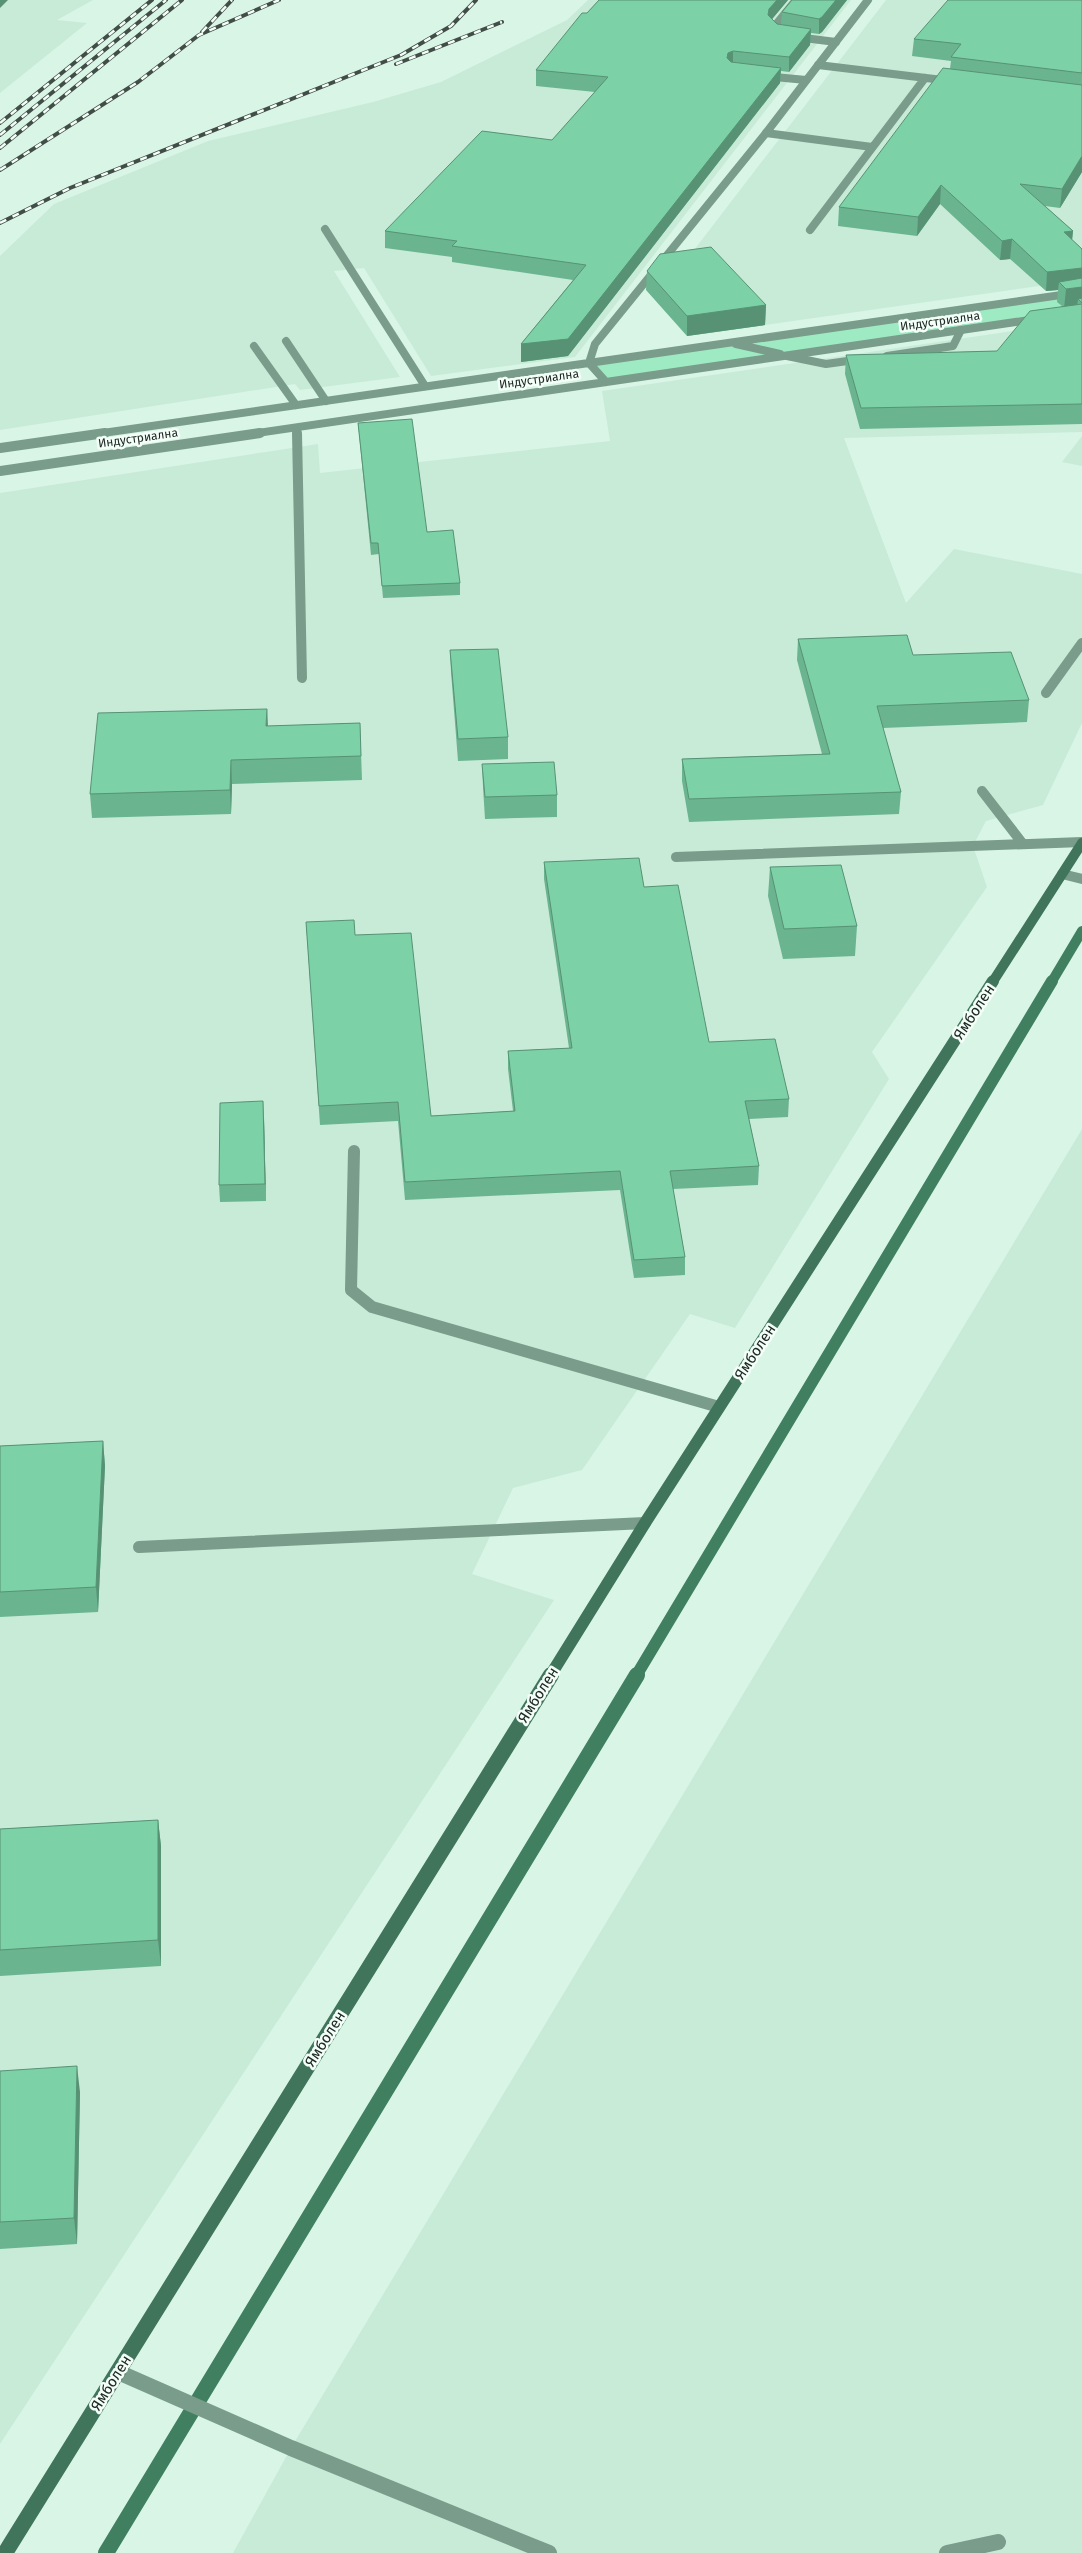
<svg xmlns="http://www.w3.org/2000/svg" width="1082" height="2553" viewBox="0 0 1082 2553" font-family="'Fira Sans',sans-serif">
<rect width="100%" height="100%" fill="#d9f5e6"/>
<!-- built -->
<path fill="#c8ebd8" d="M0,0H93L57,20L87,23L0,93Z
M588,0H851L575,357L431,376L364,268L334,271L400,377L300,390L295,384L0,430V256L54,204L208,141L373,102L441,82L567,20Z
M886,0H1082V280L765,325L694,250Z
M1082,321V432L844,438L906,603L954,549L1082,574V723L1043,805L986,821L973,846L987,887L872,1052L889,1079L735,1328L690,1314L582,1470L513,1488L472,1574L554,1600L0,2444V493L318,444L320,473L610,441L602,391Z
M1082,436V466L1062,462Z
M1082,1129V2553H233L291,2448Z"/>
<!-- green -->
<path fill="#9eebc3" d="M1082,292V312L606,382L589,363Z"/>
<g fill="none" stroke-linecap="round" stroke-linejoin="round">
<!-- stream-far2 -->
<path stroke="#407f60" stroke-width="10" d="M1051,983L1082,931"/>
<!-- stream-far1 -->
<path stroke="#407f60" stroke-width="12" d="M636,1676L1052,981"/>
<!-- stream -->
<path stroke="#407f60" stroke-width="16" d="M106,2553L637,1675"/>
<!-- service-far3 -->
<path stroke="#7a9c8a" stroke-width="8" d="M796,0L773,28L780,35L836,42
M818,65L951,81
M764,76L806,80
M766,133L872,147
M325,229L425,386
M810,230L925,78
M286,341L326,401
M254,346L296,405
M787,356L826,364L862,359
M887,356L953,346L961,330
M297,428V434"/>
<!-- service-far2 -->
<path stroke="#7a9c8a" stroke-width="10" d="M297,433L302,678
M1046,693L1082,643
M982,791L1023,844
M676,857L1082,842
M1062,874L1082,879"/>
<!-- service-far1 -->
<path stroke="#7a9c8a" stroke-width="12" d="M354,1151L351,1290L372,1307L719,1407
M139,1547L645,1523"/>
<!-- service -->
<path stroke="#7a9c8a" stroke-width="16" d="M118,2372L291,2448L549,2553
M947,2553L998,2542"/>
<!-- minor-far1 -->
<path stroke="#7a9c8a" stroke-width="8" d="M736,344L780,354
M606,382L589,363L595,344L766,133L868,0
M96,434L1082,292
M251,434L1036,319"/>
<!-- minor -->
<path stroke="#7a9c8a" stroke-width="10" d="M0,448L105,433
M0,471L260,433"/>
<!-- secondary-far2 -->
<path stroke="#40755b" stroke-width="10" d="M992,983L1082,843"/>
<!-- secondary-far1 -->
<path stroke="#40755b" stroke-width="12" d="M550,1676L645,1523L993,981"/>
<!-- secondary -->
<path stroke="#40755b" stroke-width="16" d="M5,2553L551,1675"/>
<!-- rail casing -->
<g stroke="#414e47" stroke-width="4">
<path id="rail" d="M202,32L232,0
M396,64L502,22
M0,123L152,0
M0,135L166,0
M0,148L182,0
M0,170L138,82L199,35L279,0
M0,223L70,188L401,55L451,26L476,0"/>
</g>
<!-- rail -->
<use href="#rail" stroke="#f3fef8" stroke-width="2.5" stroke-dasharray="7" stroke-linecap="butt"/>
</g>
<!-- wall -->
<path fill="#6bb490" d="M599,0H788L772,19L777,24L781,25L782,12L792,0H847L822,32L819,34L811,33L810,45L789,72L781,71L780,83L568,356L521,362V344L573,280L452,262V257L385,248V231L552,140L595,92L536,86V70Z
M1082,0V172L1060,208L1045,206L1073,231L1072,240L1082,249V424L860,429L845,374L846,355L997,351L1062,306L1057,302L1058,290L1046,291L1010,259L1000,260L940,204L917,236L838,226L839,207L950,69L951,61L912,56L914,39Z
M647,271L766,305L765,325L687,336L646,290Z
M358,423L460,583V595L383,598L379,554L371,555L359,434Z
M798,639L1029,700L1027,722L883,728L901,792L899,814L689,822L682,781V759L822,754L797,660Z
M450,650L508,737V759L458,761L451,672Z
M267,709L268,726L360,723L362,780L232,784L231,814L92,818L90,794Z
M482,764L557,795V817L485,819L483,787Z
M544,862L644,887L709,1042L789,1099L788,1117L749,1119L759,1166L758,1185L673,1189L685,1257V1275L634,1278L620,1190L405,1200L398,1121L320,1125L306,922L355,935L431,1116L513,1111L508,1069V1051L569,1048L544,879Z
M770,867L857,926L855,956L783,959L768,896Z
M264,1118L266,1201L220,1202L219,1185Z
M103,1441L105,1466L98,1612L0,1617V1446Z
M158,1820L161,1846V1966L0,1976V1829Z
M0,2071L80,2092L77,2244L0,2249Z"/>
<!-- shaded-wall -->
<path fill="#579275" d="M0,0H8L0,8Z
M777,0H788L768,24V15L769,9Z
M836,0H847L822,32L819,34V19Z
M811,29L810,45L789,72V57Z
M733,51V66L727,58L728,53Z
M781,68L780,83L568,356L521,362V344Z
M1082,156V172L1060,208L1062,189Z
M941,185L940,204L917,236L918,217Z
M1073,231L1071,250L1064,232Z
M1012,239L1010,259L1000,260L1002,241Z
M1082,268V287L1059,282L1058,290L1046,291L1047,272Z
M1082,287V303L1078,299L1077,307L1064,309L1066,289Z
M766,305L765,325L687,336V316Z
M267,709L268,733L266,726Z
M231,760L232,784L231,814L230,790Z
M263,1101L264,1118L266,1201L265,1184Z
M103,1441L105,1466L98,1612L96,1587Z
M158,1820L161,1846V1966L158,1940Z
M77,2066L80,2092L77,2244L74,2218Z"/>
<!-- building -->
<path fill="#7cd1a7" stroke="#579275" d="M599,0H777L769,9L768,15L777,24L811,29L789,57L733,51L728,53L727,58L731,62L781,68L568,339L521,344L586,265L452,246L457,241L385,231L482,131L552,140L608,77L536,70L582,13H587Z
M792,0H836L822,17L819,19L782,12Z
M948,0H1082V73L951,57L961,44L914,39Z
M943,68L1082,85V156L1062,189L1020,184L1073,231L1064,232L1082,249V268L1047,272L1012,239L1002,241L941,185L918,217L839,207Z
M711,247L766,305L687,316L647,271L660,254Z
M1082,278V287L1066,289L1059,282Z
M1082,298V303L1078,299Z
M1082,304V404L861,408L846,355L997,351L1030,311Z
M412,419L427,532L453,530L460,583L382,586L378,543H371L358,423Z
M907,635L913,655L1011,652L1029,700L877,706L901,792L689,799L682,759L830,754L798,639Z
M498,649L508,737L458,739L450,650Z
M267,709L266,726L360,723L361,756L231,760L230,790L90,794L98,713Z
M554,762L557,795L485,797L482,764Z
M639,858L644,887L678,885L709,1042L775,1039L789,1099L745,1101L759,1166L670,1171L685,1257L634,1260L620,1171L405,1182L398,1102L319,1106L306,922L354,920L355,935L411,933L431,1116L515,1111L508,1051L572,1048L544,862Z
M841,865L857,926L784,929L770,867Z
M263,1101L265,1184L219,1185L220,1103Z
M103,1441L96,1587L0,1592V1446Z
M158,1820V1940L0,1950V1829Z
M77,2066L74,2218L0,2222V2071Z"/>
<g text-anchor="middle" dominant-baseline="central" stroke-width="5" stroke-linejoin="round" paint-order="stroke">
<!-- far-street labels -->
<g font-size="12" fill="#202a25" stroke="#f3fef8">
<text transform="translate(940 321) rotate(-8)">Индустриална</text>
<text transform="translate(539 379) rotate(-8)">Индустриална</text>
<text transform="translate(138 438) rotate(-8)">Индустриална</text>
</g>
<!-- street labels -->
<g font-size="15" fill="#202a25" stroke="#f3fef8">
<text transform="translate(974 1012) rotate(-57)">Ямболен</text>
<text transform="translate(755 1352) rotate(-57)">Ямболен</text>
<text transform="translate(538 1695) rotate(-58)">Ямболен</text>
<text transform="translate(325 2039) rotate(-58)">Ямболен</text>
<text transform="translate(111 2383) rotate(-58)">Ямболен</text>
</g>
</g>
</svg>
